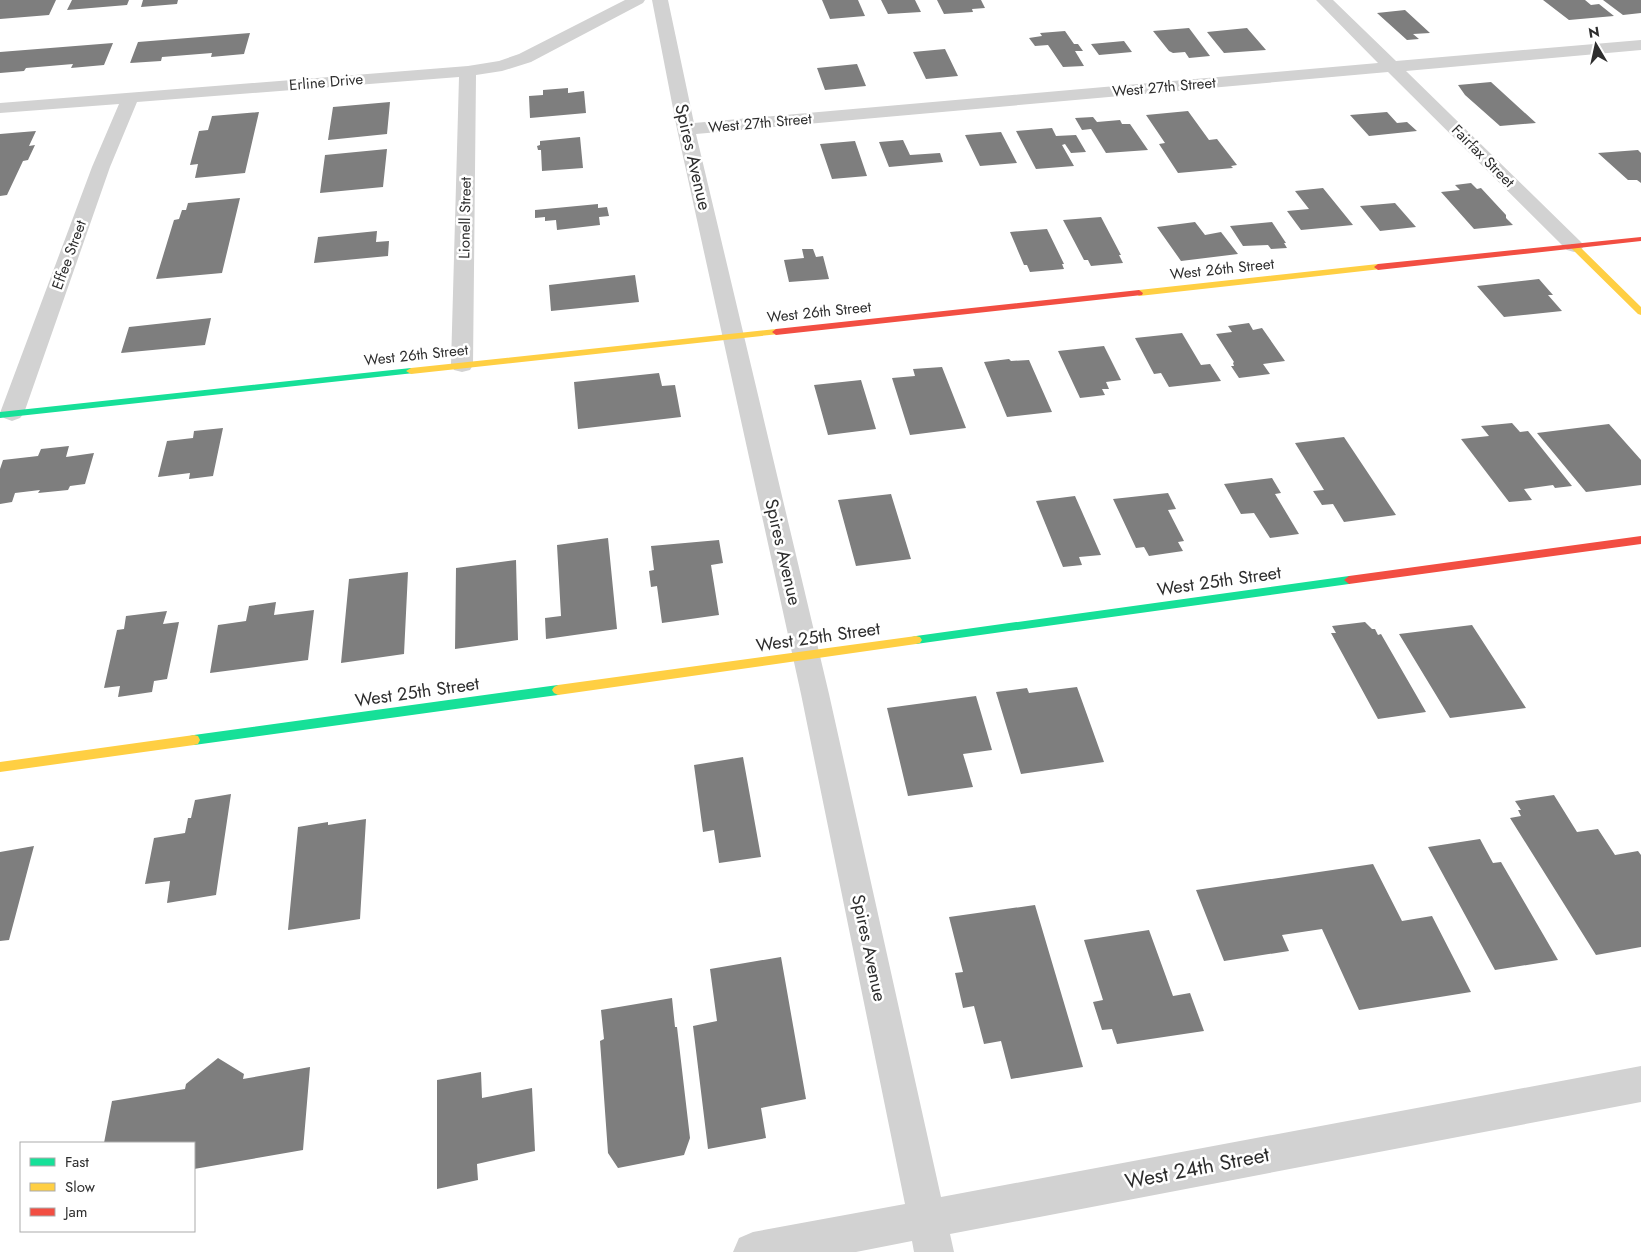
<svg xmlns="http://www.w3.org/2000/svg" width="1641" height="1252" viewBox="0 0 1641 1252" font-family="Jost,sans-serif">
<rect width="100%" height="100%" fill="#fff"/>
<!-- building -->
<path fill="#7e7e7e" d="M0,0H56L49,15L0,19Z
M72,0H129L127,5L67,10Z
M143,0H178L177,4L141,7Z
M822,0H858L865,16L830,19Z
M881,0H915L921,12L888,14Z
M937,0H981L985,8L972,9L973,12L944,14Z
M1543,0H1585L1591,5L1599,4L1614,16L1569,20Z
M1603,0H1641V13L1623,15Z
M1405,10L1430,33L1413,34L1419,39L1407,40L1377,13Z
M1189,28L1210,56L1189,58L1185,52L1173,53L1169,51L1153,31Z
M1247,28L1266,50L1224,53L1207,32Z
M1065,31L1074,44H1078L1083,51H1075L1084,66L1063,67L1048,45L1035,46L1029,38L1042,36L1040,33Z
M250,33L244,54L211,57L212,53L162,57L161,61L130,63L138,42Z
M1124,41L1132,52L1099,55L1091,44Z
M113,43L104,65L71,68L73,64L26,68L24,71L0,73V52Z
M945,49L958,76L926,79L913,52Z
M857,64L866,86L825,90L817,68Z
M1491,82L1536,123L1500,126L1465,95L1458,85Z
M568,88V93L584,91L586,113L530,118L529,96L543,95V90Z
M390,102L387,134L328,140L333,107Z
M1188,111L1209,140L1217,139L1237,165L1231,166L1233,168L1178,173L1159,144L1165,143L1146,115Z
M259,112L245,173L195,178L198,164L190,165L199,131L208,130L212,116Z
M1387,112L1397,123L1407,122L1417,131L1369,136L1350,115Z
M1093,117L1097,122L1120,120L1122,124H1130L1148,150L1106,153L1091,129L1082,130L1075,118Z
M1052,128L1056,136L1076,135L1086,152L1071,153L1065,144L1062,145L1074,166L1036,169L1016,131Z
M36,131L29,146L35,145L28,160L23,161L7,195L0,196V134Z
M1001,132L1017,163L980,166L965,135Z
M580,137L583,168L542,171L541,150H538L537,146L540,145V141Z
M903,140L910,155L940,153L943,162L889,167L879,142Z
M855,141L867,176L832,179L820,144Z
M387,149L383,187L320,193L325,155Z
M1638,150L1641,153V183L1637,180H1628L1598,153Z
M1471,183L1477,189L1481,188L1506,215V218L1513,225L1474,229L1441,192L1460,190L1455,185Z
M1323,188L1353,225L1301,230L1287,211L1309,209L1295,191Z
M240,198L222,273L156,279L174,220L179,219L182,210H186L188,203Z
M1395,203L1416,227L1380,231L1360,206Z
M598,204V208L607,207L609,216L599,217L600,225L557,230L556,220L545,221V217L535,218V210Z
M1101,217L1121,255H1119L1123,263L1091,266L1088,260H1084L1063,220Z
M1195,222L1205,235L1221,232L1238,254L1181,261L1157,227Z
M1272,222L1286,243H1284L1287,248L1271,249L1268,245L1243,246L1230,226Z
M1047,229L1064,264H1062L1064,269L1030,272L1027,265H1024L1010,232Z
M377,231L376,242L389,241L388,256L314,263L318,237Z
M802,249H813L816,257L823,256L829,279L789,282L784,260L804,258Z
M635,275L639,302L551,311L549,285Z
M1539,279L1553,295H1548L1562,311L1504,317L1477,286Z
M211,318L205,345L121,353L129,327Z
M1249,323L1253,330L1262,328L1285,361L1263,364L1270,374L1239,378L1231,366H1234L1233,363L1234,362L1216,334L1232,332L1228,326Z
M1182,333L1201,365L1210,364L1221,381L1169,387L1161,373L1154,374L1135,338Z
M1104,346L1121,380L1106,382L1109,389H1102L1105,395L1080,398L1058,351Z
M1009,359L1011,361L1029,360L1052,412L1007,417L984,362Z
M942,367L966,428L910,435L892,378L915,376L913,369Z
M659,373L662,386L675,385L681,417L578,429L574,382Z
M861,380L876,429L828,435L814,385Z
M1512,423L1520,432L1528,431L1572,486L1555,488L1553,485L1524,489L1532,500L1509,502L1461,439L1489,436L1481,426Z
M1609,424L1641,460V485L1586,492L1537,433Z
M223,428L213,476L189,479L190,473L158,477L167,441L193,438L194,431Z
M1344,437L1396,515L1344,522L1333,504L1322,505L1313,491L1324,490L1295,443Z
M69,446L66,457L94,453L85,484L70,486L68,490L38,493L40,490L15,493L12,502L0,504V469L3,460L38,456L41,449Z
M1272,478L1281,493L1275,494L1299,534L1270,538L1254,513L1241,514L1224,484Z
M1168,493L1176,509L1168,510L1184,541L1178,542L1183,551L1149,556L1144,547L1136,548L1113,499Z
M891,494L911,559L856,566L838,500Z
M1075,496L1101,555L1079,557L1082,565L1063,567L1036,501Z
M608,538L617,629L546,639L545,618L561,616L557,545Z
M719,540L723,563L711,565L719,615L662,623L657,586L651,587L649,571L654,570L651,546Z
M516,560L518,640L455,649L456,568Z
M408,572L404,654L341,663L349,579Z
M276,602L274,615L314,610L308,660L210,673L218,625L246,621L249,606Z
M167,611L163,624L179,622L167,679L154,681L152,692L118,697L120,686L104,688L117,630L124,629L126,616Z
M1365,622L1372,629H1375L1378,635L1381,634L1426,712L1378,719L1331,633H1336L1332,626Z
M1472,625L1526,708L1450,718L1399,634Z
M1077,687L1104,762L1021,774L996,692L1027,688L1029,693Z
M976,696L992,750L963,754L973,787L908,796L887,708Z
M743,757L761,857L719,863L714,830L703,832L694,765Z
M231,794L216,895L167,903L170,881L145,884L154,838L185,833L188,818H191L195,800Z
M1554,795L1577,832L1598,829L1615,855L1638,851L1641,855V947L1596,955L1510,818L1521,816L1518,810H1521L1515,801Z
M366,819L360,919L288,930L298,827L328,822V825Z
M1480,839L1493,863L1501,862L1558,960L1495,970L1428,847Z
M34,846L9,940L0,941V852Z
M1373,864L1402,921L1432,916L1471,992L1359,1010L1322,929L1282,935L1289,951L1224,961L1196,890Z
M1035,905L1083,1067L1011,1079L1001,1041L984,1044L974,1006L963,1008L955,973L963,972L949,917Z
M1149,930L1173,996L1190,993L1204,1031L1117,1044L1112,1029L1102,1030L1093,1002L1103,1000L1084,940Z
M781,957L806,1099L761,1108L766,1138L708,1149L693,1026L717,1021L710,969Z
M672,998L675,1027H677L690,1138L684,1155L618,1168L608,1153L600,1041L604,1039L601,1010Z
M218,1058L244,1074L243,1079L310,1067L303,1150L194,1169V1143H104L112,1101L185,1089L186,1084Z
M481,1072L482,1098L532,1088L535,1151L477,1164L478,1180L437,1189V1080Z"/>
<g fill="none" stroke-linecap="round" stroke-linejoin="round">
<!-- street -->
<path fill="#d2d2d2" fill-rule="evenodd" d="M625,0H645L643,3L531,62L502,71L476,75L473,365L470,370L462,372L454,370L451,365L459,77L137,102L110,167L24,413L20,418L12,421L4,418L0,413L92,167L119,104L0,113V103L468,66L499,61L519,54Z
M652,0H668L694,123L1378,63L1316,0H1333L1396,61L1641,40V50L1406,71L1581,242L1584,246L1581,250L1574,252L1567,250L1388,72L696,134L829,694L941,1197L1641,1066V1102L950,1234L954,1252H914L912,1241L856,1252H733L739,1238L753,1232L905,1204L801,694L677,129Z"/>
<!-- fast -->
<path fill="#16e098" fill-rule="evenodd" d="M411,368L416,371L414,373L0,418V412Z
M1349,576L1354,580L1349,584L916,644L912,643L910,640L912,637L916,636Z
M558,685L562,687L564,690L562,693L558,695L194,745L190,744L188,740L190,736L194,735Z"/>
<!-- slow -->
<path fill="#ffcf43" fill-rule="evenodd" d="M1571,244H1577L1641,307V315L1638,314L1571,248Z
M1378,264L1381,265V269L1139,296L1135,293L1139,290Z
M776,329L780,332L779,334L411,374L406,371L411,368Z
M916,636L920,637L922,640L920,643L916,644L558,695L554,693L552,690L554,687L558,685Z
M194,735L198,736L200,740L198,744L194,745L0,772V762Z"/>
<!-- jam -->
<path fill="#f24e42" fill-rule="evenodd" d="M1641,237V241L1378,270L1374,267L1378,264Z
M1139,290L1143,293L1142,295L776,335L772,332L776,329Z
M1641,536V544L1349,584L1344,580L1349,576Z"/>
</g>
<g text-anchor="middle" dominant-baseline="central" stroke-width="5" stroke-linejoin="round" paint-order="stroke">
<!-- far-street labels -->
<g font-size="15" fill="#2d2d2d" stroke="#fff">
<text transform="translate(326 82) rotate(-5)">Erline Drive</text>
<text transform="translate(1164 87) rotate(-5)">West 27th Street</text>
<text transform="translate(760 123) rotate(-5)">West 27th Street</text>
<text transform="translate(1483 156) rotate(45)">Fairfax Street</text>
<text transform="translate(465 218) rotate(-89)">Lionell Street</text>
<text transform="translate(69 255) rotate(-70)">Effee Street</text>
<text transform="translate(1222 269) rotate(-6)">West 26th Street</text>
<text transform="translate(819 312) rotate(-6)">West 26th Street</text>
<text transform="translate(416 355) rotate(-6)">West 26th Street</text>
</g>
<!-- street labels -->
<g font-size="18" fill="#2d2d2d" stroke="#fff">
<text transform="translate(693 157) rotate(77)">Spires Avenue</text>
<text transform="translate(783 552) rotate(77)">Spires Avenue</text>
<text transform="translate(1219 581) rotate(-8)">West 25th Street</text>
<text transform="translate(818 637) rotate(-8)">West 25th Street</text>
<text transform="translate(417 692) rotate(-8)">West 25th Street</text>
<text transform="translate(869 948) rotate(78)">Spires Avenue</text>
</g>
<!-- near-street labels -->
<g font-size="21" fill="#2d2d2d" stroke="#fff">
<text transform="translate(1197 1168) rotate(-11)">West 24th Street</text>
</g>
</g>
<!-- legend -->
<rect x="20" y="1142" width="175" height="90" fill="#ffffff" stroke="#ababab"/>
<rect x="30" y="1158" width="25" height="8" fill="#16e098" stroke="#ababab"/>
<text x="65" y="1167" font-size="15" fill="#2d2d2d">Fast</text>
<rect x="30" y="1183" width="25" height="8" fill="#ffcf43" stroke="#ababab"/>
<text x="65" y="1192" font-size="15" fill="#2d2d2d">Slow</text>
<rect x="30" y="1208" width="25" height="8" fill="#f24e42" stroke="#ababab"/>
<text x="65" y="1217" font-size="15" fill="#2d2d2d">Jam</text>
<!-- north arrow -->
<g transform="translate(1596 45) rotate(351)" stroke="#ffffff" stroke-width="4" paint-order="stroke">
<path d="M0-4L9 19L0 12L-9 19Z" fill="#2d2d2d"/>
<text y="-8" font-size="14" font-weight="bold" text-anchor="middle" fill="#2d2d2d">N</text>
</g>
</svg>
